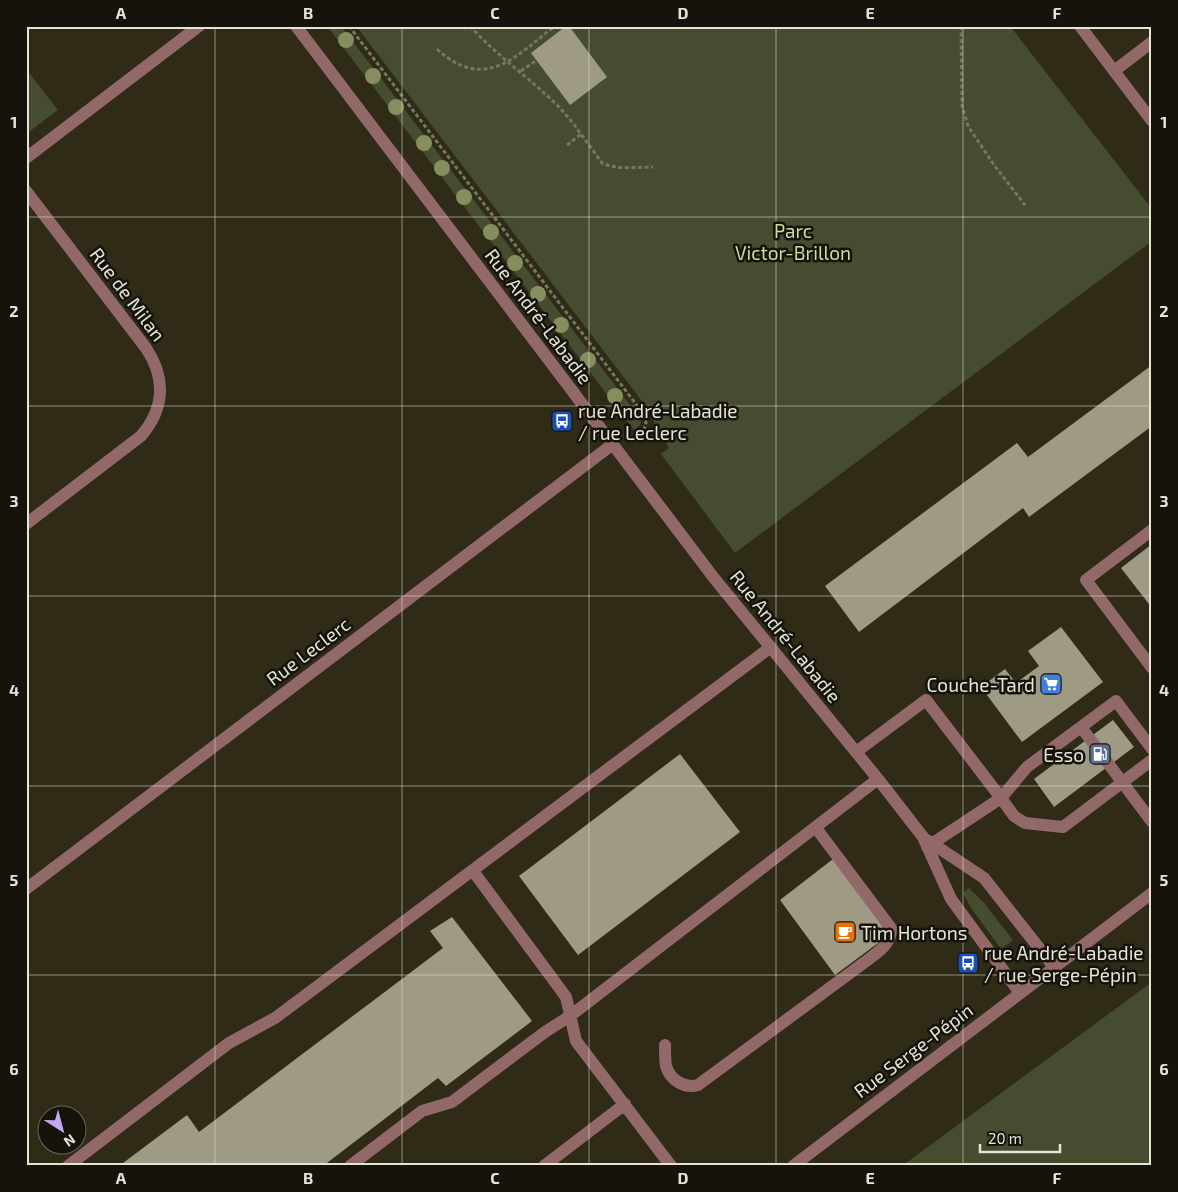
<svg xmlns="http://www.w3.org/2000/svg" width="1178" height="1192" viewBox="0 0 1178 1192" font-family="'Exo 2',sans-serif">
<rect width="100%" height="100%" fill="#302b17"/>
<!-- green -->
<path fill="#454c30" d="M327,26H341L640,418L641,422L639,426L634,430Z
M356,26H1010L1152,209V241L735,553L661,454L669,448L654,424V417Z
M26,69L58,110L26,134Z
M969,888L984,903L1013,940L1001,949L971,908L963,893Z
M1152,982V1166H902Z"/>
<!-- building -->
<path fill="#9f9a83" d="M566,26H569L607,77L570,105L531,53Z
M1152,365V426L1029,517L1023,508L859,632L825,586L1017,443L1028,457Z
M1152,544V608L1121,568Z
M1061,627L1103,682L1022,742L981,687L1005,669L1016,683L1039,666L1028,651Z
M1113,720L1134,747L1054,807L1034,779Z
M680,754L740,832L578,955L519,876Z
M833,859L889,935L835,975L780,900Z
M452,917L532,1021L446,1086L438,1078L323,1166H119L187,1115L199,1132L443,948L430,931Z"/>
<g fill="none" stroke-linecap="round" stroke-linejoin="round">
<!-- path -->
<path stroke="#797564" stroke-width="3" stroke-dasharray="4 2.5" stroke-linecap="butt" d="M349,26L645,416C649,426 640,434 635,442
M470,26C497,56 531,79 559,107C575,124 588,144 602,163C616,170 638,167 653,167
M961,26L962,106L968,126L994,165L1025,205
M437,49C485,93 516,56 555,26
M521,71L537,60
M567,145L581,134"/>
<!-- minor -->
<path stroke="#936868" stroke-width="12" d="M296,26L714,578L878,779L923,837L951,899L1020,993
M1080,26L1152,121
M1114,71L1152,42
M26,158L199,26
M26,191L146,348C166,378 165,408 141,436L26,524
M1152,530L1086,580L1152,668
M1081,727L1152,822
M1152,749L1116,701L1027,767L1001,798L1014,816L1025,823L1063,827L1152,760
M856,752L926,700L1001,798L927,847
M927,840L984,878L1054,967
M473,871L566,997L576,1041L671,1166
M26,889L613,444
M665,1045C665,1052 665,1059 666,1066C670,1080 685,1089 698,1085L869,959C879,951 892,943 891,928L816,828
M68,1166L229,1043L275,1018L771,647
M350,1166L422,1111L452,1102L545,1032L570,1016L878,779
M544,1166L625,1104
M793,1166L1152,893"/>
</g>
<!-- trees -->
<g fill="#868d5e">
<circle cx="346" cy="40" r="8"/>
<circle cx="373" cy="76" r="8"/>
<circle cx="396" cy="107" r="8"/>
<circle cx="424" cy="143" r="8"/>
<circle cx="442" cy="168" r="8"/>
<circle cx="464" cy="197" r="8"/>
<circle cx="491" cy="232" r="8"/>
<circle cx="515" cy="263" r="8"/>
<circle cx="538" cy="294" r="8"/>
<circle cx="561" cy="325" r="8"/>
<circle cx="588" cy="360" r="8"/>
<circle cx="615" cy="396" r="8"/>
</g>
<!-- grid -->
<path fill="none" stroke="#e6e3d7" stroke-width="1" stroke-opacity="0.55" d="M215,26V1166M402,26V1166M589,26V1166M776,26V1166M963,26V1166M26,217H1152M26,406H1152M26,596H1152M26,786H1152M26,975H1152"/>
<!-- icons -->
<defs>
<g id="bus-square" transform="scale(1.125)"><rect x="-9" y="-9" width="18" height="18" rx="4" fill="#1a4fb4" stroke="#15130b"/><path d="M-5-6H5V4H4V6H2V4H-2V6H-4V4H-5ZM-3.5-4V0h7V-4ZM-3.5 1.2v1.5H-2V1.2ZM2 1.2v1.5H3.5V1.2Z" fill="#fff"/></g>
<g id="supermarket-square" transform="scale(1.125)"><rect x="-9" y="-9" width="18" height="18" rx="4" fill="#3f7fe0" stroke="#15130b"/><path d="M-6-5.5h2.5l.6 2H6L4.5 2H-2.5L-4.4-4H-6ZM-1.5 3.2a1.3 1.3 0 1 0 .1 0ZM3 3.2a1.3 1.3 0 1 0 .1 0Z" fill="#fff"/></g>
<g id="fuel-square" transform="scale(1.125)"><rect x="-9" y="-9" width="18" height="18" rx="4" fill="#5c6f8a" stroke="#15130b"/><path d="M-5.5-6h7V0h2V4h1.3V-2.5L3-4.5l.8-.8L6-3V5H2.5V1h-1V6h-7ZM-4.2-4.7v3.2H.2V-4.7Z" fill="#fff"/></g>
<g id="cafe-square" transform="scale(1.125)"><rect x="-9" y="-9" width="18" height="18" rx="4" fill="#e8710a" stroke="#15130b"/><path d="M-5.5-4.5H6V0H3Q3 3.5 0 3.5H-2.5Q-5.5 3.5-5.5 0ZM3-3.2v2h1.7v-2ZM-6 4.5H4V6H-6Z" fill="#fff"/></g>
</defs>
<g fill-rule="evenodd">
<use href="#bus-square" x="562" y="421"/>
<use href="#supermarket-square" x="1051" y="684"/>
<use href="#fuel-square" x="1100" y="754"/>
<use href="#cafe-square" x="845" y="932"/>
<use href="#bus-square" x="968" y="963"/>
</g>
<g text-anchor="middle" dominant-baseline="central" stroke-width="5" stroke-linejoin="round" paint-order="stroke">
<!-- park labels -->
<g font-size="19" fill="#cdde98" stroke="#15130b">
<text x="793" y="230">Parc<tspan x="793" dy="22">Victor-Brillon</tspan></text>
</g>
<!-- street labels -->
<g font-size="19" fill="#e6e3d7" stroke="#15130b">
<text transform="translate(128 294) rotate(53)">Rue de Milan</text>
<text transform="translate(539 316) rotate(53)">Rue André-Labadie</text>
<text transform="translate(786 636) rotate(51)">Rue André-Labadie</text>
<text transform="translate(308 651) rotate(-37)">Rue Leclerc</text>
<text transform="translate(913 1050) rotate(-37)">Rue Serge-Pépin</text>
</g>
<!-- poi labels -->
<g font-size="19" fill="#e6e3d7" stroke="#15130b" text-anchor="start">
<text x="578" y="410">rue André-Labadie<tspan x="578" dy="22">/ rue Leclerc</tspan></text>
<text x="1035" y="684" text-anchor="end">Couche-Tard</text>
<text x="1084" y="754" text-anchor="end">Esso</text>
<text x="861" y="932">Tim Hortons</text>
<text x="984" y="952">rue André-Labadie<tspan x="984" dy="22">/ rue Serge-Pépin</tspan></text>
</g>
</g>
<!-- border -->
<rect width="1178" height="1192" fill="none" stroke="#15130b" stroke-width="55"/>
<!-- north arrow -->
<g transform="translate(62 1130) rotate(144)"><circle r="24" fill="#15130b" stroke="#69665d"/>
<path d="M0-4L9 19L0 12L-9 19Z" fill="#c5a6f1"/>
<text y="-8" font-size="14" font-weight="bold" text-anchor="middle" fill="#e6e3d7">N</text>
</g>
<!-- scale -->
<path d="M980 1144v8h80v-8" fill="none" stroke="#e6e3d7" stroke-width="2.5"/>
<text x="988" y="1144" font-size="15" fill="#e6e3d7" stroke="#15130b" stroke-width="4" paint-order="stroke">20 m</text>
<rect x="28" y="28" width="1122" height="1136" fill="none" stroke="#e6e3d7" stroke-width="2"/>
<g font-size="16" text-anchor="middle" font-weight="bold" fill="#e6e3d7">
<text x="121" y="19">A</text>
<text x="308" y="19">B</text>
<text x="495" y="19">C</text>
<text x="683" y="19">D</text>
<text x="870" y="19">E</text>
<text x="1057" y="19">F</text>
<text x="14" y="128">1</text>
<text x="1164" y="128">1</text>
<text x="14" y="317">2</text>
<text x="1164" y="317">2</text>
<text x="14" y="507">3</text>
<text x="1164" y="507">3</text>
<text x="14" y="696">4</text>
<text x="1164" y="696">4</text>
<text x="14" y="886">5</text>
<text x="1164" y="886">5</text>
<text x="14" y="1075">6</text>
<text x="1164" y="1075">6</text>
<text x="121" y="1184">A</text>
<text x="308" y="1184">B</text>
<text x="495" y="1184">C</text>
<text x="683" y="1184">D</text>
<text x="870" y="1184">E</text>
<text x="1057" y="1184">F</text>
</g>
</svg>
